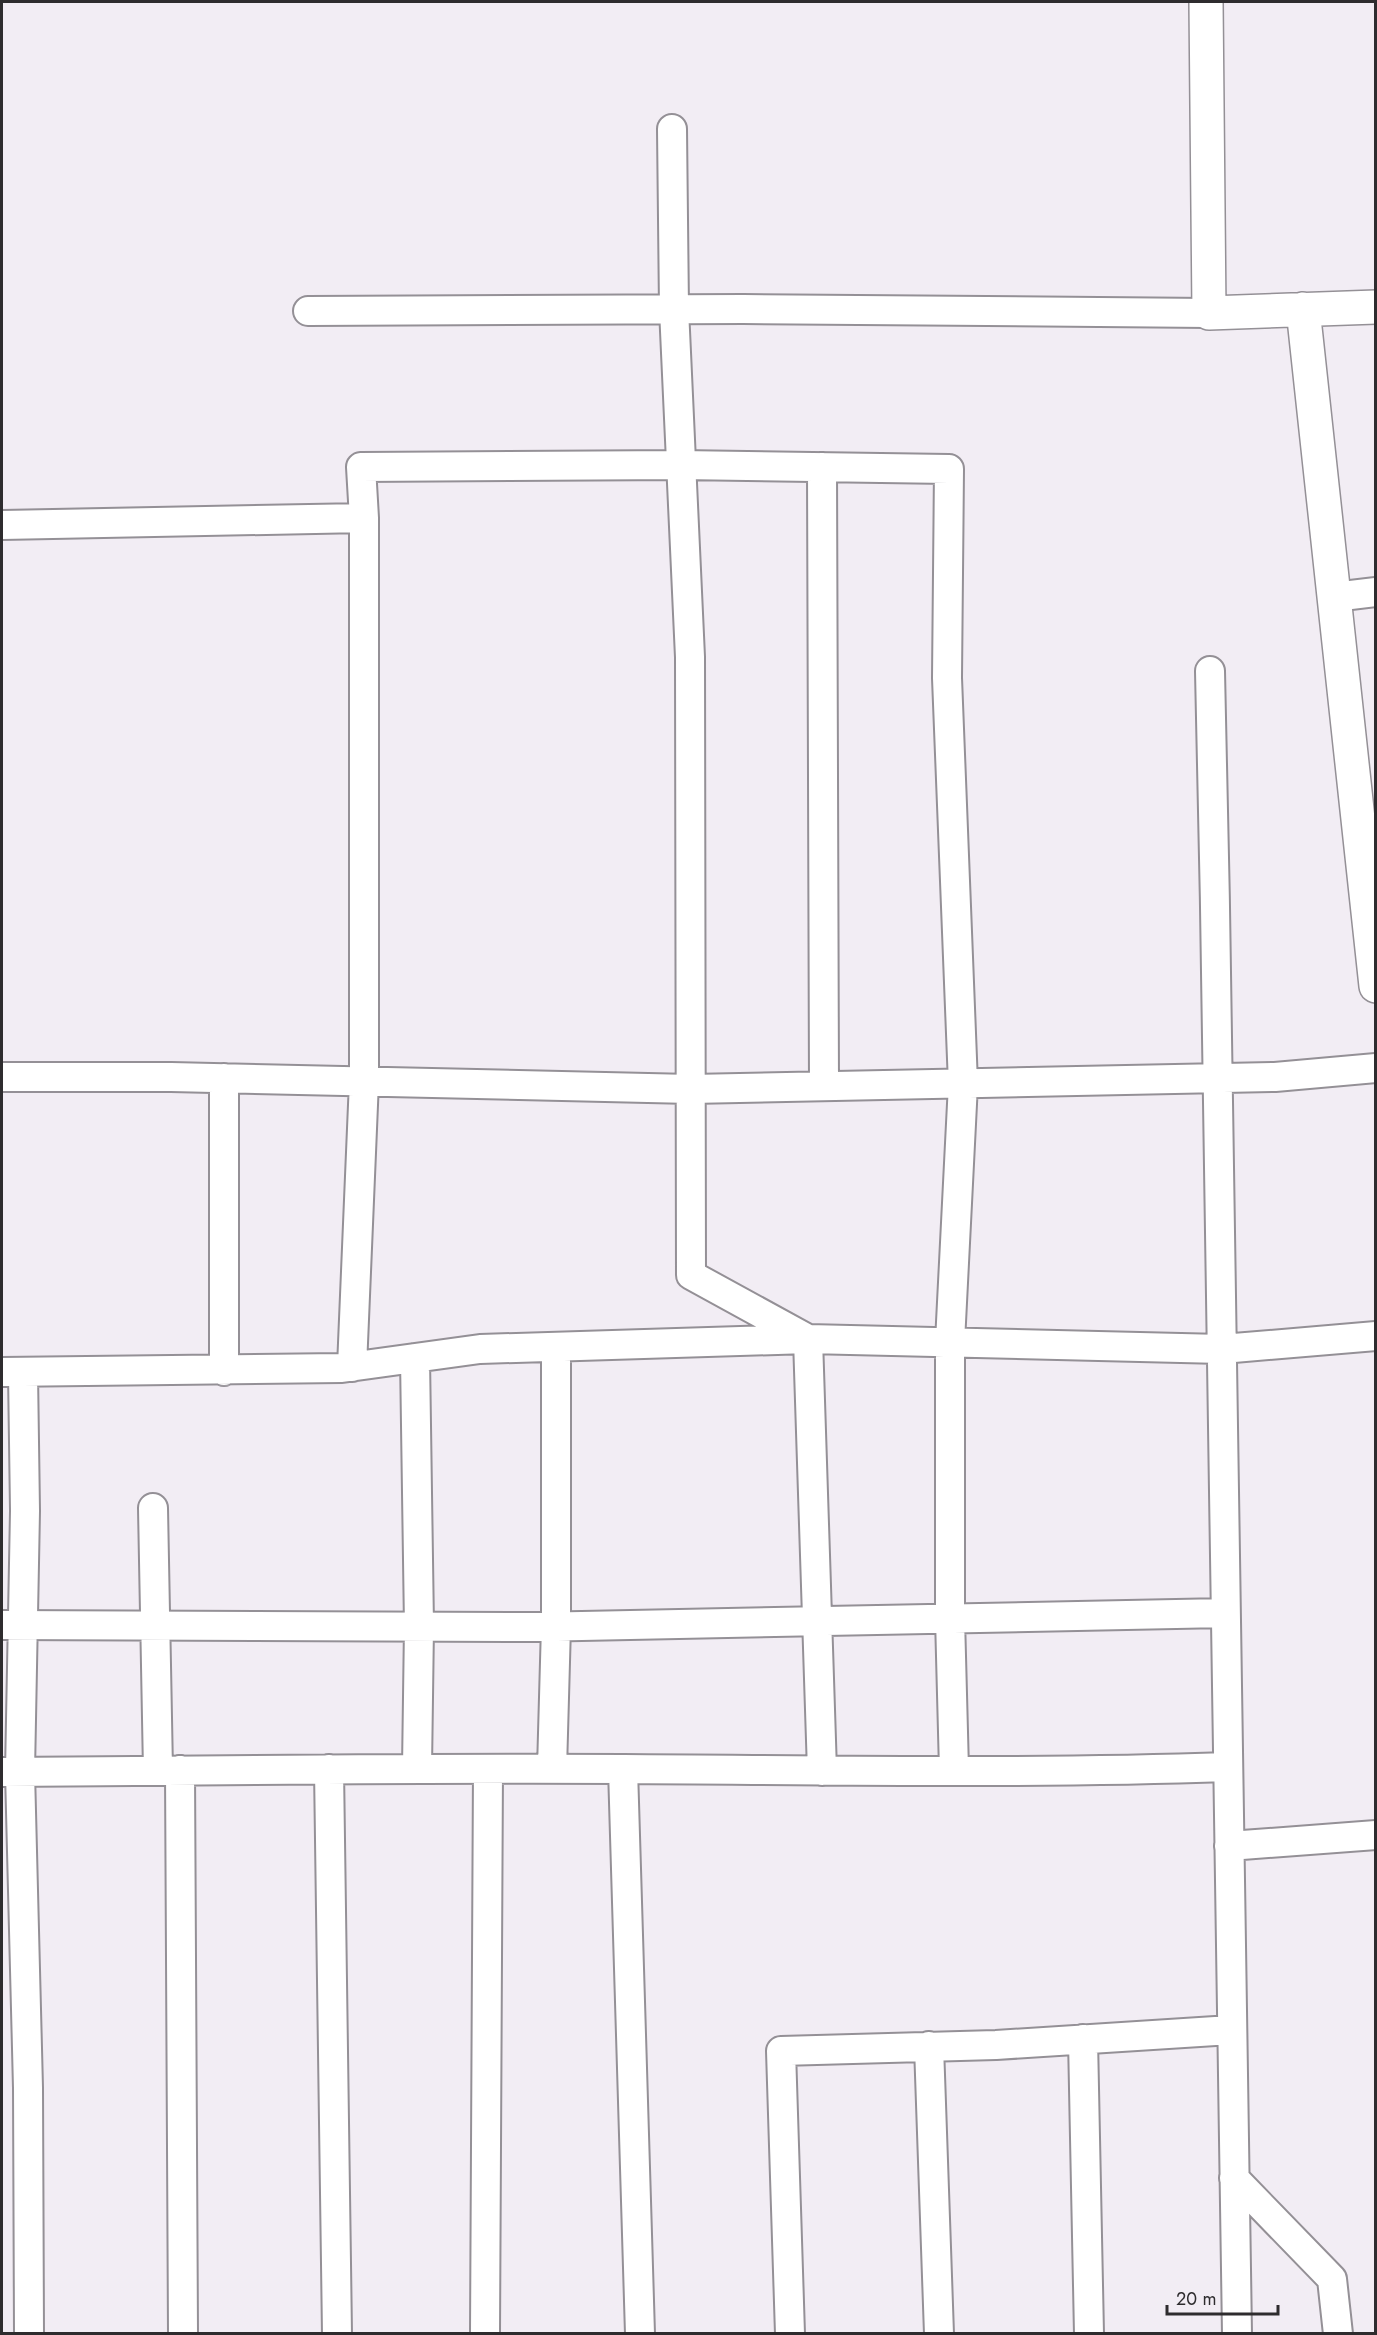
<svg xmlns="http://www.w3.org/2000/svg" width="1377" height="2335" viewBox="0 0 1377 2335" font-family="Jost,sans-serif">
<rect width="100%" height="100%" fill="#f2edf4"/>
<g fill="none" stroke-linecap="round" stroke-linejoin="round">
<!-- street casing -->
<g stroke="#949096" stroke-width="32">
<path id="street" d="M672,129L674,309L690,657L691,1275L808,1339L822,1771
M308,311L743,309L1209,313
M822,467L824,1086
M2,525L364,518
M1334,597L1376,592
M1210,671C1223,1225 1227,1779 1237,2334
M2,1077H171L691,1089L1275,1077L1376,1068
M224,1078V1371
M415,1358L419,1626L417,1768
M352,1367L364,1081V518L361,467L681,465L949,469L947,678L963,1084L950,1342V1618L954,1770
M2,1372L342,1368L480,1349L808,1339L1222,1349L1376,1336
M23,1373L25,1511L20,1772L28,2088L29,2334
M153,1508L158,1770
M2,1625L533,1627L1225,1613
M329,1769L337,2334
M552,1769L556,1626V1347
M623,1769L640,2334
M180,1770L183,2334
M2,1772C209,1770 416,1768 624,1769C825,1770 1027,1774 1228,1767
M1229,1846L1376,1835
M1083,2039L1089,2334
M929,2046L939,2334
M1234,2178L1332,2279L1338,2334
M485,2334L488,1769
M790,2334L781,2051L996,2045L1231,2030"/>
</g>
<!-- secondary casing -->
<g stroke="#949096" stroke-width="36">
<path id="secondary" d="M1206,2L1209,313L1376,307
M1303,309L1376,986"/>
</g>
<!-- street -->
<use href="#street" stroke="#fff" stroke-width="28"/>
<!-- secondary -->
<use href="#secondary" stroke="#fff" stroke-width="33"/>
</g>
<!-- border -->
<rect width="1377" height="2335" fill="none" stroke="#2e2c2e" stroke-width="6"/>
<!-- scale -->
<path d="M1167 2305v9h111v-9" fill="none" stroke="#2e2c2e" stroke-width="3"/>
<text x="1176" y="2305" font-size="18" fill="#2e2c2e" stroke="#f2edf4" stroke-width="4.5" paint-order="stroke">20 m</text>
</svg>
